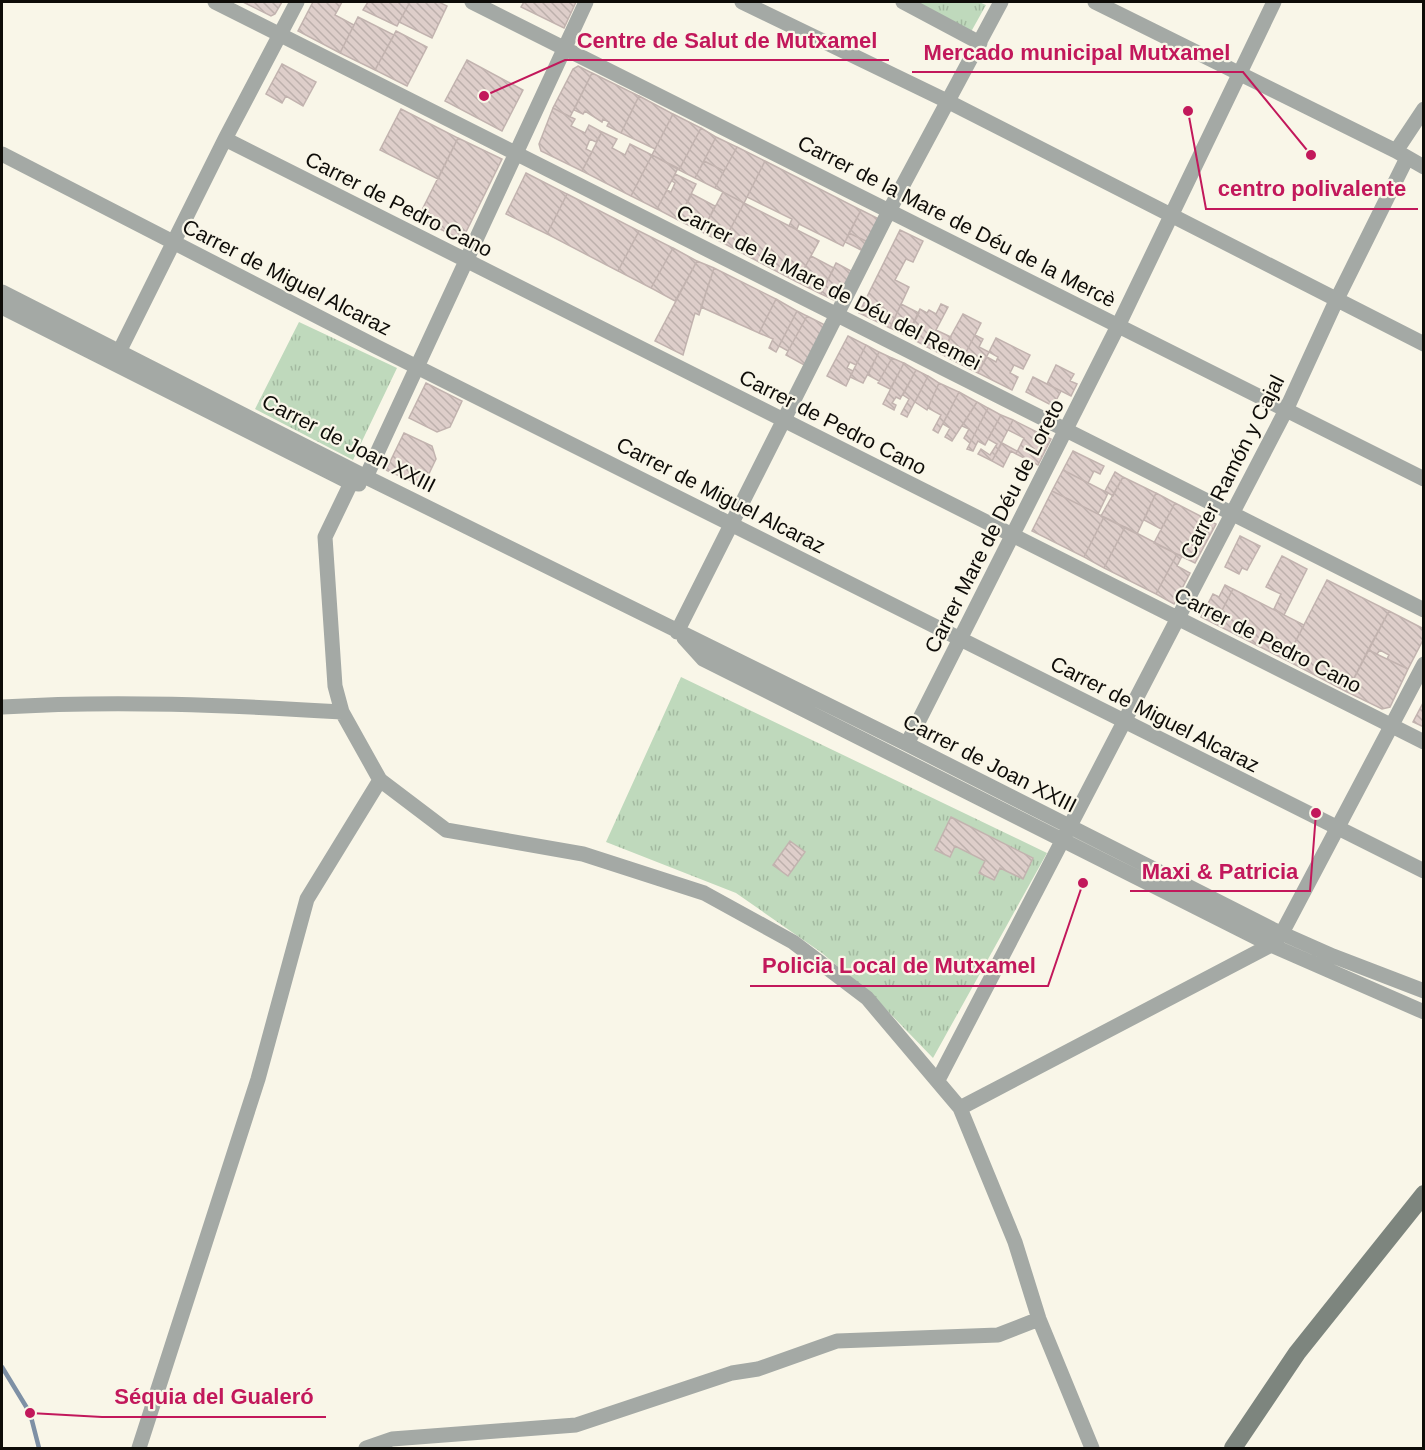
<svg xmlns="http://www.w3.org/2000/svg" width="1425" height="1450" viewBox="0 0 1425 1450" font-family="Arial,sans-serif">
<defs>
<pattern id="grass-tufts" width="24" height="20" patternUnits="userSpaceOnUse" patternTransform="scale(1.5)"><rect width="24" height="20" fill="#bfd9bc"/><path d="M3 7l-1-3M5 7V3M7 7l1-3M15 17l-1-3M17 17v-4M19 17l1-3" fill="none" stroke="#a3b9a0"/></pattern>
<pattern id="building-back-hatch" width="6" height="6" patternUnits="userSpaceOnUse" patternTransform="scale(1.5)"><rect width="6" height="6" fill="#dececa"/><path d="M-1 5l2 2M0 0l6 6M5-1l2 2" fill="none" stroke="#bdb0ac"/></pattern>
</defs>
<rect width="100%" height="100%" fill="#f9f6e8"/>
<!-- grass -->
<path fill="url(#grass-tufts)" d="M920,2H979L986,5L967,39L915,10Z
M299,322L397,368L353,460L255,409Z
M681,677L1047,853L933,1058L877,1000L822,953L736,893L606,842Z"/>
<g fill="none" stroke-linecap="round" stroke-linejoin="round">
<!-- stream -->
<path stroke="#7e90a5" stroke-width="4.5" d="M2,1367L30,1413L39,1448"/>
</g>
<!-- building -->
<path fill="url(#building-back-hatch)" stroke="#c2b3af" stroke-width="1.5" d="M243,2H282L275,14L271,16Z
M313,2H342L335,15L354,25L340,53L298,31Z
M368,2H410L397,26L363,10Z
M410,2H439L447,6L432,38L399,22Z
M524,2H576L564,28L521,7Z
M358,17L394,35L375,70L340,53Z
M396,31L427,47L407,86L375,70Z
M467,60L523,90L502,131L445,101Z
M282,64L316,82L303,106L286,96L282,103L266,94Z
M578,66L592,73L570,117L553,108L573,69Z
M592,73L639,96L621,133L607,126L609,122L603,119L602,122L585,111L583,114L574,110Z
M639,96L673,114L655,149L621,133Z
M553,108L575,119L571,126L585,133L589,125L602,132L596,142L590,139L586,149L592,152L582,171L541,151L539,144Z
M401,109L458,138L438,179L380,150Z
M673,114L701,128L679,170L652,155Z
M701,128L716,137L695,178L679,170Z
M602,132L617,139L612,148L625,155L630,144L652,155L631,196L582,171Z
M716,137L737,147L724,171L704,161Z
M458,138L502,159L462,240L418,218Z
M737,147L765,161L744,203L715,188Z
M652,155L678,168L657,209L631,196Z
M704,161L724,171L715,188L695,178Z
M765,161L861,210L843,246L799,224L797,229L789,226L792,219L747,197Z
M526,173L567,194L547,234L506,214Z
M675,174L696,184L678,220L657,209L667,190L671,192L675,183L672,181Z
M723,192L744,203L723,243L702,232Z
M567,194L639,231L618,271L547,234Z
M692,194L715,206L702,232L678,220Z
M744,203L819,241L797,282L723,243Z
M861,210L881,220L870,243L849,233Z
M900,230L923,241L913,262L906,259L895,280L909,287L890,328L859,313Z
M639,231L673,248L651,288L618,271Z
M849,233L870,243L865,252L845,242Z
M673,248L697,261L675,301L651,288Z
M811,256L834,268L821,294L797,282Z
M697,261L714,268L699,315L695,313L683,355L655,341Z
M836,263L853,272L838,302L821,294Z
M714,268L776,299L759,333L701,307Z
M776,299L797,311L776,352L769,348L773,339L759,333Z
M901,304L919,313L907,336L890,328Z
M941,304L948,307L927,347L907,336L920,309L927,313L929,310L936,314Z
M797,311L807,316L788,351L779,346Z
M963,314L981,323L960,364L941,354Z
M807,316L827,326L806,366L786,355Z
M936,330L951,337L941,354L927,347Z
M975,335L983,339L979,347L989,352L978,373L960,364Z
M848,336L866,345L856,365L850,362L847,368L853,371L846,386L827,376Z
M996,338L1030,355L1023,369L1014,365L1010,373L1018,377L1012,390L978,373L987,357L996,362L998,357L989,352Z
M866,345L879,352L863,383L850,377Z
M879,352L892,358L879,381L868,375Z
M892,358L904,363L890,389L878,383Z
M904,363L916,370L900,399L896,397L892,403L896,405L894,410L883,404Z
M1056,365L1074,374L1070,381L1077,384L1071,396L1047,384Z
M916,370L928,376L907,417L901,414L909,399L903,395Z
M928,376L939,383L927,410L915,402Z
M1033,377L1061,391L1053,406L1026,392Z
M426,383L462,401L450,427L437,432L409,418Z
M939,383L959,392L938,433L933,430L941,415L928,408Z
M959,392L977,402L952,441L945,437L950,428L943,424Z
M977,402L988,408L970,443L964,438L969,429L962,426Z
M988,408L1001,415L985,445L978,441L973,451L967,449Z
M1001,415L1013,420L992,461L978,454L981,449L990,455L997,444L988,439Z
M1013,420L1051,439L1038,465L1016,454L1024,438L1008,430Z
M404,433L432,446L436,459L423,486L386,470Z
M1002,443L1017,451L1016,454L1011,451L1003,467L992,461Z
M1073,451L1104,466L1100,474L1094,471L1088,483L1063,470Z
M1063,470L1108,493L1098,514L1052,491Z
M1115,472L1123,477L1113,496L1105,491Z
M1123,477L1156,493L1137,534L1101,516Z
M1052,491L1104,517L1084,557L1032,531Z
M1156,493L1175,503L1161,529L1144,520Z
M1175,503L1216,524L1195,563L1154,543Z
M1104,517L1125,527L1104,568L1084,557Z
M1125,527L1177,554L1156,594L1104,568Z
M1240,536L1260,546L1247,570L1242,568L1239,574L1225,567Z
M1177,554L1182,556L1177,566L1190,573L1174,604L1156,594Z
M1282,556L1307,569L1284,615L1274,609L1281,594L1266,587Z
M1327,580L1389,611L1347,692L1286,660Z
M1225,585L1233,589L1215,624L1201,617L1213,594L1219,597Z
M1233,589L1304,625L1286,660L1215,624Z
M1389,611L1424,629V638L1408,669L1387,659L1389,655L1380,650L1377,654L1368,650Z
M1368,650L1408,669L1390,707L1382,709L1347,692Z
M1424,701V727L1413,722Z
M951,817L1033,858L1023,879L1000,868L994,880L979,873L985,861L955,846L950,857L935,850Z
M790,841L805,852L788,876L773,865Z"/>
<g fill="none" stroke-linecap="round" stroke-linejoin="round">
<!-- street -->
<path stroke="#a4a9a5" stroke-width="15" d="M215,2L1424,610
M472,2L1424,479
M742,2L949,102L1424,344
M903,2L980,43
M1095,2L1396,151L1424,167
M225,139L1424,742
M1396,151L1424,109
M2,154L377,347L1424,871
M2,292L366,477L907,744L1272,929L1333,956L1424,991
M2,307L351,483L359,484
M115,360L225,139L297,2
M366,477L351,483L325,537L335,686L342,712L380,780L446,830L583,854L704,893L793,942L867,998L960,1108L1015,1242L1039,1319L1092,1448
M366,477L586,2
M677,632L889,211L1001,2
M684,638L703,659L1271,945L1282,933L1424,664
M2,707C115,700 229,705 342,712
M907,744L1118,326L1274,2
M938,1080L1286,410L1336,301L1407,158
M960,1108L1271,945L1424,1012
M139,1448L258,1079L307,899L380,780
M366,1448L392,1439L576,1425L732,1373L758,1369L837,1341L998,1335L1039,1319"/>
<!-- secondary -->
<path stroke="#7d857e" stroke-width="18" d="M1233,1448L1297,1353L1424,1194"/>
</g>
<g text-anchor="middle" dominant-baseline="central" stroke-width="4.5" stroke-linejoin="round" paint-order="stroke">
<!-- street labels -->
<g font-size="21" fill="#0e0c08" stroke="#f9f6e8">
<text transform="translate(399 204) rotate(27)">Carrer de Pedro Cano</text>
<text transform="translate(957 221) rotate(27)">Carrer de la Mare de Déu de la Mercè</text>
<text transform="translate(287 277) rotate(27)">Carrer de Miguel Alcaraz</text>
<text transform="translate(829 287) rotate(27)">Carrer de la Mare de Déu del Remei</text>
<text transform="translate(833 422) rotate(27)">Carrer de Pedro Cano</text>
<text transform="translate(349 443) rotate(27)">Carrer de Joan XXIII</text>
<text transform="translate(1232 467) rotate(-63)">Carrer Ramón y Cajal</text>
<text transform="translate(721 495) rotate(27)">Carrer de Miguel Alcaraz</text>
<text transform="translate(994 526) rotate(-63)">Carrer Mare de Déu de Loreto</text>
<text transform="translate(1268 640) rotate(27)">Carrer de Pedro Cano</text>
<text transform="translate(1155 714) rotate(27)">Carrer de Miguel Alcaraz</text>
<text transform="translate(990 763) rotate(27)">Carrer de Joan XXIII</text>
</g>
</g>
<!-- callouts -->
<path fill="none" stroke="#c2185b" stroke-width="2" d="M484 96L565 60H889M1311 155L1243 72H912M1188 111L1206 209H1418M1316 813L1310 891H1130M1083 883L1048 986H750M30 1413L102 1417H326"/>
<g fill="#c2185b" stroke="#f9f6e8" stroke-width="2">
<circle cx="484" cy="96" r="6"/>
<circle cx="1311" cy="155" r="6"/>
<circle cx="1188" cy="111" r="6"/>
<circle cx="1316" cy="813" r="6"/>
<circle cx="1083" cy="883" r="6"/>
<circle cx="30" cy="1413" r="6"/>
</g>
<g font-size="22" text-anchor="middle" font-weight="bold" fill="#c2185b" stroke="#f9f6e8" stroke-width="4.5" stroke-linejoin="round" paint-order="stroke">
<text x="727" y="48">Centre de Salut de Mutxamel</text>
<text x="1077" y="60">Mercado municipal Mutxamel</text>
<text x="1312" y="196">centro polivalente</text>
<text x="1220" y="879">Maxi &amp; Patricia</text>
<text x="899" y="973">Policia Local de Mutxamel</text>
<text x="214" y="1404">Séquia del Gualeró</text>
</g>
<!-- border -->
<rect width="1425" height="1450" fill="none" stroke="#0e0c08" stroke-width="6"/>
</svg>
